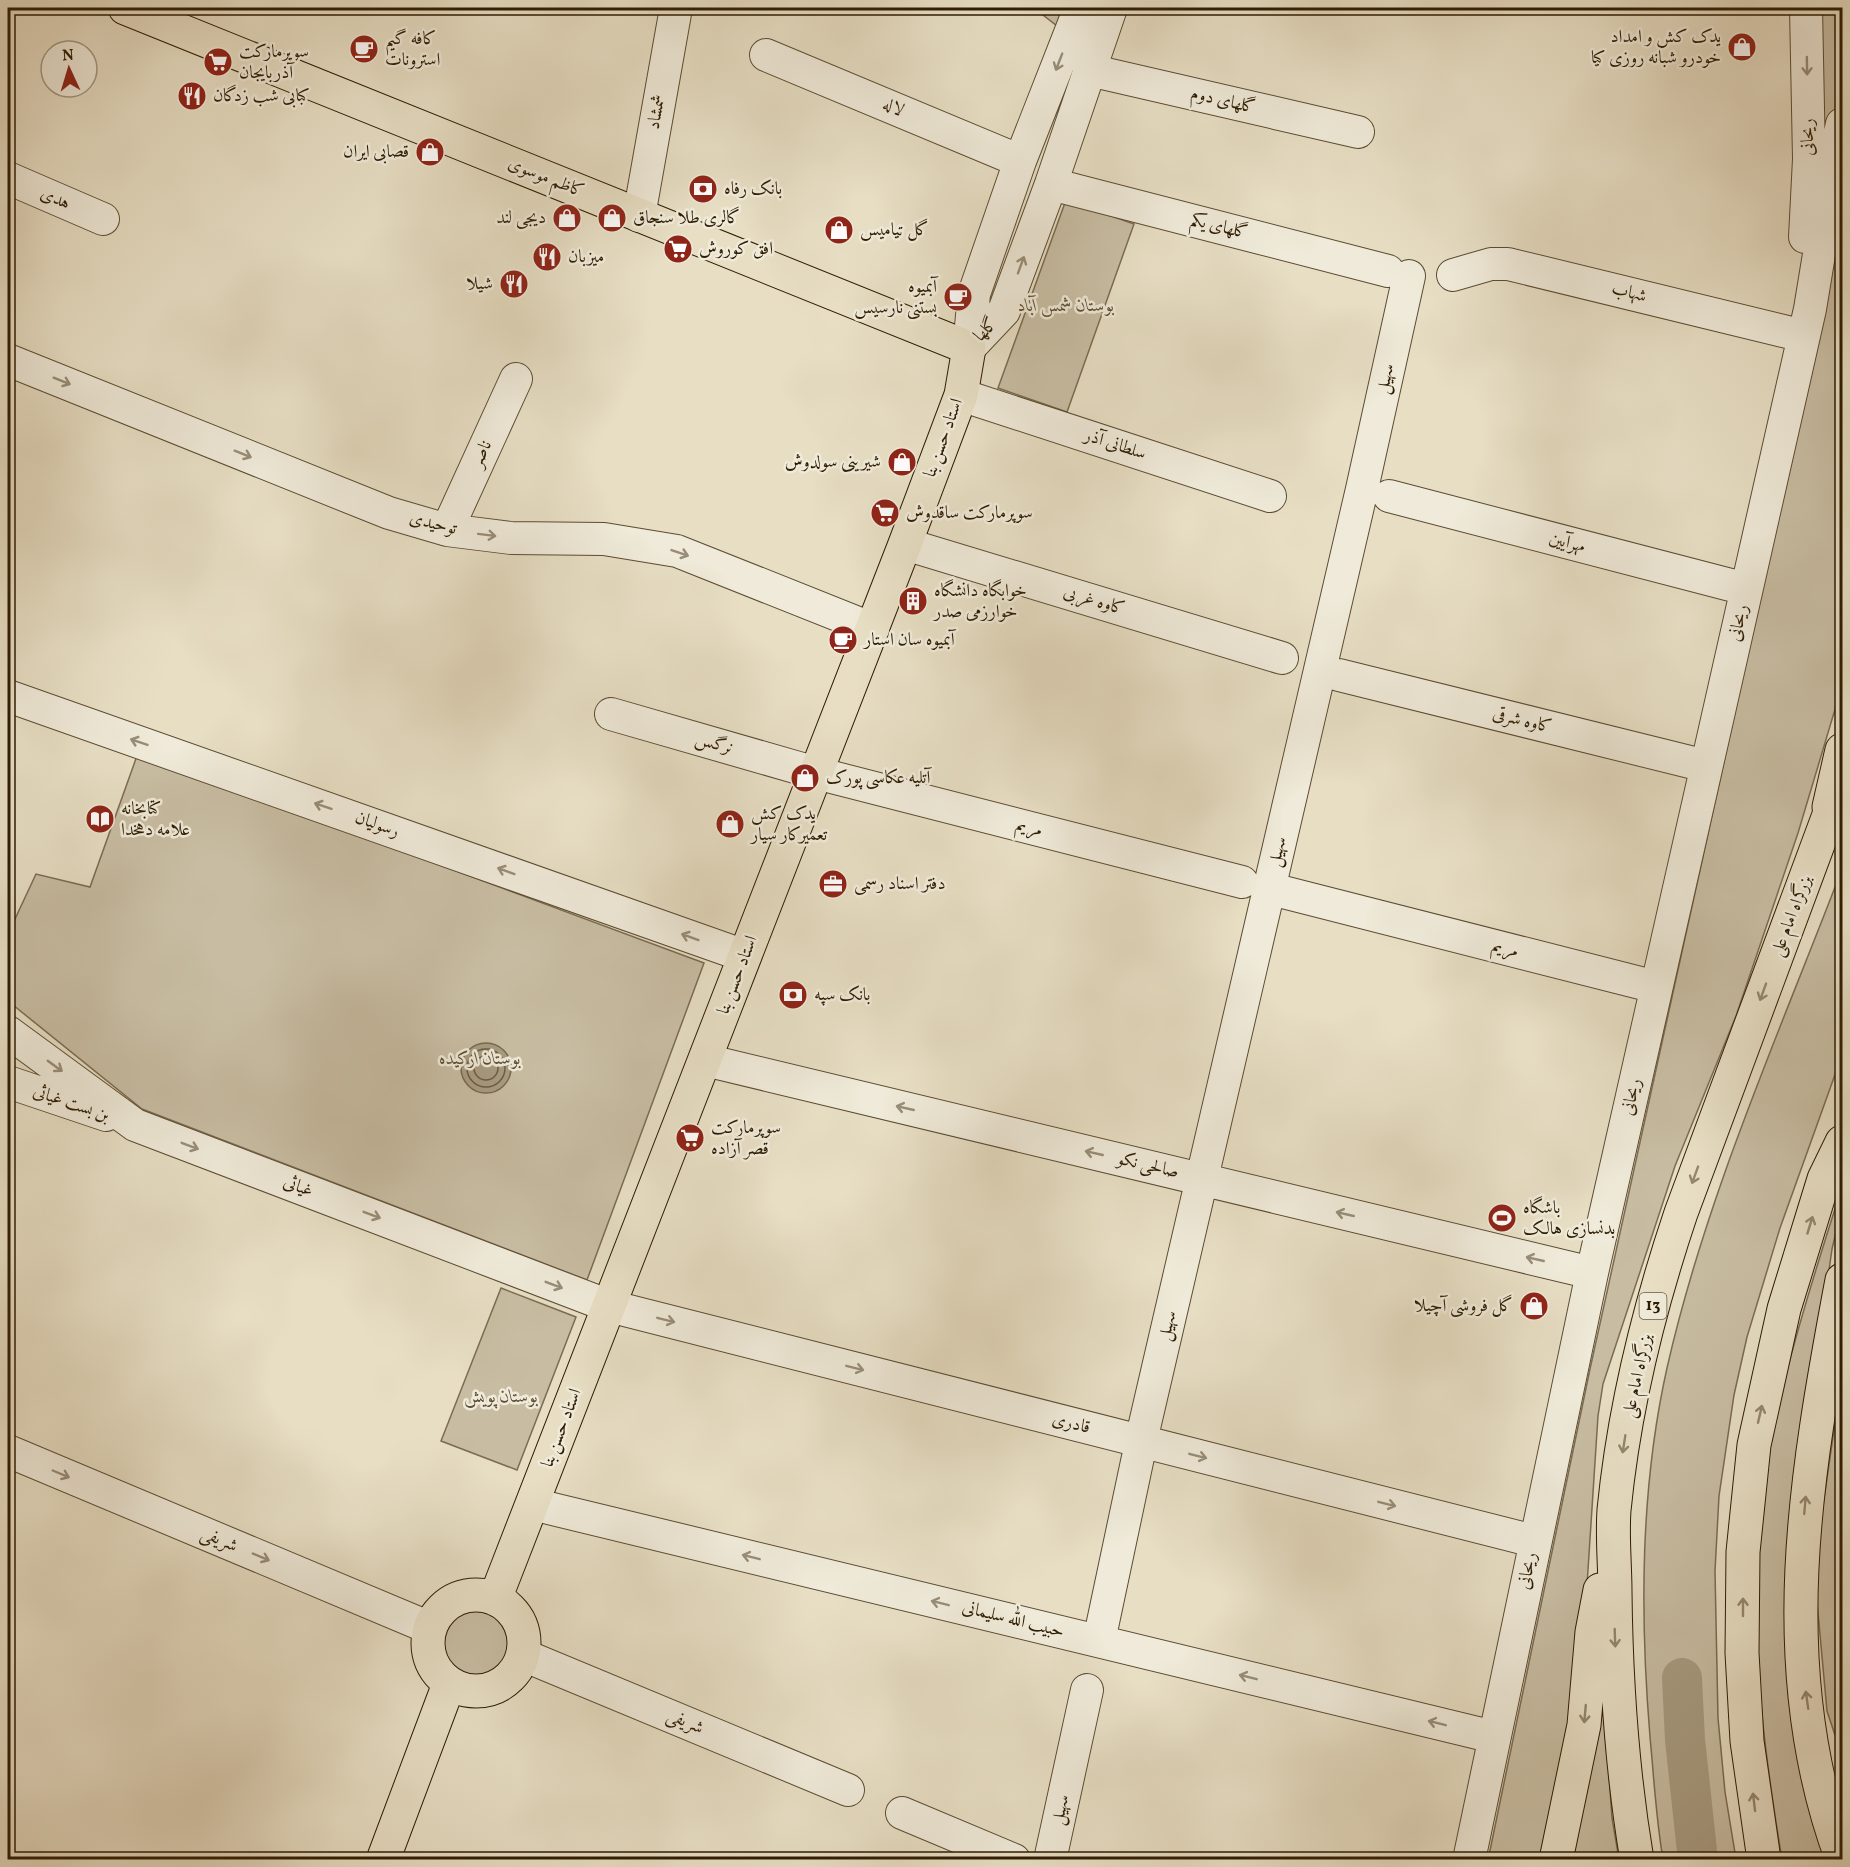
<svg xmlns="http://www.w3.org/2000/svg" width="1850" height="1867" viewBox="0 0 1850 1867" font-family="Vollkorn,Amiri,serif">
<rect width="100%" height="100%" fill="#e7dec4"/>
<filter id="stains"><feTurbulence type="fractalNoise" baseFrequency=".00333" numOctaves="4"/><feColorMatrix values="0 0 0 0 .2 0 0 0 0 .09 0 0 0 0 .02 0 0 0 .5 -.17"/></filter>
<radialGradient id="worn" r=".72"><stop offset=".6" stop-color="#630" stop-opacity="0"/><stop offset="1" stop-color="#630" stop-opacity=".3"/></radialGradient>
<!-- green -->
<path fill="#c8bda3" stroke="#7b6c52" stroke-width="1.5" d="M1034,8H1069L1061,29Z
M1821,8H1842V103L1828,137L1821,176Z
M1842,193V686L1798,833L1736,1016L1675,1166L1603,1384L1598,1416L1587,1585L1568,1766L1548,1859L1488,1860L1590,1369L1835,258Z
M1066,200L1134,224L1067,412L998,388Z
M138,753L704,963L587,1280L142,1109L8,1001V934L36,874L90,887Z
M1842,869V1055L1780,1228L1747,1337L1734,1395L1719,1496L1715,1571L1718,1718L1725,1792L1736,1859H1663C1656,1819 1654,1778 1650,1737C1640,1615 1640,1489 1667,1368C1706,1196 1779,1034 1842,869Z
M1842,1187V1207L1832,1249L1801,1470L1831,1859H1782C1766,1764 1753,1663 1756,1566C1760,1441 1804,1305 1842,1187Z
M501,1288L576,1317L517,1470L441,1441Z
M1842,1374V1756L1827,1711L1814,1569Z
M440 1644a37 37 0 1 1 74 0a37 37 0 1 1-74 0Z
M1599,1633L1612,1818L1619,1859L1568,1860Z"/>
<!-- water -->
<path fill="#a89c82" stroke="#77694f" stroke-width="1.5" d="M461 1068a25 25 0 1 1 50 0a25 25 0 1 1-50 0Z"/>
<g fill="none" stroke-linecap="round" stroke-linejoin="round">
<!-- shore -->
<path stroke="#6b5c42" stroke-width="1.5" d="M467 1068a19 19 0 1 1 38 0a19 19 0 1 1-38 0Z
M474 1068a12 12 0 1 1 24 0a12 12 0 1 1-24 0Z"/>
<!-- river -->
<path stroke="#a89c82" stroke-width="40" d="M1682,1678L1685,1740L1698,1860"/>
<!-- minor casing -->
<g stroke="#5c4c32" stroke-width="34">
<path id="minor" d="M766,55L1020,161
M1089,70L1358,132
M8,178L103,219
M1051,184L1388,271
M639,216L676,8
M1805,237L1809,159L1806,8
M1453,275L1491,264H1508L1804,336
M969,348L1004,311L1051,184L1111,8
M969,348L974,294L1020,161L1080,8
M8,360L389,513L447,530L511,538L604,539L677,551L873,629
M961,395L1270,496
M1389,496L1746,589
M447,530L516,379
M905,544L1282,658
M1339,675L1706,766
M8,696L745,956
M611,714L816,773L1242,882
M1283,892L1656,987
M8,1032L135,1125L609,1306L1534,1541
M705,1060L1592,1273
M8,1082L106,1115
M1144,1428L1362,489L1409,276
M8,1451L430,1628
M532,1504L1494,1737
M1099,1641L1138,1457
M523,1655L848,1790
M902,1813L1014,1860
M1050,1860L1087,1690
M1469,1860L1592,1273L1810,309L1836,151L1842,124"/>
</g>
<!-- major casing -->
<g stroke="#2e1c02" stroke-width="35">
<path id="major" d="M125,8L969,348L961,395L905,544L495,1599
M1829,807L1842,750
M428 1643a48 48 0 1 1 96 0a48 48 0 1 1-96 0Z
M383,1860L449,1684"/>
</g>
<!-- highway casing -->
<g stroke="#2e1c02" stroke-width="35">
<path id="highway" d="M1842,1280C1806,1472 1771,1669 1842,1859
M1556,1860L1584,1725L1592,1632L1600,1590
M1637,1860C1622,1771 1616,1682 1615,1592C1615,1565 1612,1537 1614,1510C1624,1409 1649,1308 1681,1213L1842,780
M1764,1860L1747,1741L1742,1653L1743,1552L1754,1445L1784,1309L1824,1179L1842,1142"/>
</g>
<!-- minor -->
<use href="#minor" stroke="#efead9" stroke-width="32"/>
<!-- major -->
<use href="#major" stroke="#e7dec4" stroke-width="33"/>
<!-- highway -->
<use href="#highway" stroke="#e7dec4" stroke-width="33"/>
</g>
<!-- one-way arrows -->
<defs><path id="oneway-shaft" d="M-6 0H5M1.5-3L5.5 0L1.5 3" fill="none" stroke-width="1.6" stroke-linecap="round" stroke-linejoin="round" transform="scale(1.5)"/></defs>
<g stroke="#988d78">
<use href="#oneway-shaft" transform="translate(1059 62) rotate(111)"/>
<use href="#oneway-shaft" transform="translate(1807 66) rotate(89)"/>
<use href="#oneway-shaft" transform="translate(1021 265) rotate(-70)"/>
<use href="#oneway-shaft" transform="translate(62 381) rotate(22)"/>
<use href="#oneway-shaft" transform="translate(243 454) rotate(22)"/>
<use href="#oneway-shaft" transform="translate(487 535) rotate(7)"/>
<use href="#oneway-shaft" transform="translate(680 553) rotate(19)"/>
<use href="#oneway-shaft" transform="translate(139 742) rotate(-161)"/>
<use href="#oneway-shaft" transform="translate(323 806) rotate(-161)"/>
<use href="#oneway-shaft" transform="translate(506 871) rotate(-160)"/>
<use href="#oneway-shaft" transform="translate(690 937) rotate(-160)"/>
<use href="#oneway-shaft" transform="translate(55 1066) rotate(36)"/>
<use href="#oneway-shaft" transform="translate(905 1108) rotate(-167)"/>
<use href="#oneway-shaft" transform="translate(190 1146) rotate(21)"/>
<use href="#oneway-shaft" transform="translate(1094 1153) rotate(-167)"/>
<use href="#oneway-shaft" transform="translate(1345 1214) rotate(-167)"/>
<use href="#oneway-shaft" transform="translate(372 1215) rotate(21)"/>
<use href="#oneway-shaft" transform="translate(1535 1259) rotate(-167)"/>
<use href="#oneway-shaft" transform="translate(554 1285) rotate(21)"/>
<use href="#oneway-shaft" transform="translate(666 1320) rotate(14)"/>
<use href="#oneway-shaft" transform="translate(855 1368) rotate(14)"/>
<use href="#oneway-shaft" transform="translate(1198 1456) rotate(14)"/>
<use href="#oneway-shaft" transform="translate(61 1474) rotate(23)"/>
<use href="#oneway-shaft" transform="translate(1387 1504) rotate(14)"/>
<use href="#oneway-shaft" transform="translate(261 1557) rotate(23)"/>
<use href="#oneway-shaft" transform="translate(751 1557) rotate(-166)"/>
<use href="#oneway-shaft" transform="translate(940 1603) rotate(-166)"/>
<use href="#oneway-shaft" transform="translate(1248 1677) rotate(-166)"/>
<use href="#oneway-shaft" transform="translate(1437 1723) rotate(-166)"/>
</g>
<g stroke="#94876d">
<use href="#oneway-shaft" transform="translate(1763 992) rotate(110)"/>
<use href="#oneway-shaft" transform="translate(1695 1175) rotate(110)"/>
<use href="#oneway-shaft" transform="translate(1810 1225) rotate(-73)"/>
<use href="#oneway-shaft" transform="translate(1760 1414) rotate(-77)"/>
<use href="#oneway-shaft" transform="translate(1624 1444) rotate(99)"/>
<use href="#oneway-shaft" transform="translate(1805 1505) rotate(-85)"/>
<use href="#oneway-shaft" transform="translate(1743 1607) rotate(-90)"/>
<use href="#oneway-shaft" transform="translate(1615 1638) rotate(88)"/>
<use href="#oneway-shaft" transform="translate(1807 1700) rotate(-98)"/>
<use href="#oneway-shaft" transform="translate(1585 1714) rotate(95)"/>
<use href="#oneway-shaft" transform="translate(1754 1802) rotate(-97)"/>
</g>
<!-- icons -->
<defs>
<g id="shop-disc" transform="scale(1.5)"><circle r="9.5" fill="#8f2418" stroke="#efead9"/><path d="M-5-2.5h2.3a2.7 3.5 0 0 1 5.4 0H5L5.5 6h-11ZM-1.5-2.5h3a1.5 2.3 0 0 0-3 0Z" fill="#fff"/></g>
<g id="cafe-disc" transform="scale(1.5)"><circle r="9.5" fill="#8f2418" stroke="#efead9"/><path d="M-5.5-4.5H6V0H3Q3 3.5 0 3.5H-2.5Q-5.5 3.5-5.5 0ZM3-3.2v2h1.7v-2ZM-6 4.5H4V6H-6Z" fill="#fff"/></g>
<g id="supermarket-disc" transform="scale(1.5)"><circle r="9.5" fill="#8f2418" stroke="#efead9"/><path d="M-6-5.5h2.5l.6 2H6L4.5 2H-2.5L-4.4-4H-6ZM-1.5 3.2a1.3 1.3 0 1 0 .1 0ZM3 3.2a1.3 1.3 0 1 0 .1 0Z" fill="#fff"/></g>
<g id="restaurant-disc" transform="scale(1.5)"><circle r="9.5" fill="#8f2418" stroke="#efead9"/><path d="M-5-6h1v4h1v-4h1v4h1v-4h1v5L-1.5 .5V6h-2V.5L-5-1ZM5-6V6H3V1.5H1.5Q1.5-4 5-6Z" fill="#fff"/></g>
<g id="bank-disc" transform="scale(1.5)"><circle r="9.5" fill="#8f2418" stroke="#efead9"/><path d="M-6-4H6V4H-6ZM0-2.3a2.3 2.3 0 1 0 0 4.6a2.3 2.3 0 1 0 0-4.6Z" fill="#fff"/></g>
<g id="building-disc" transform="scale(1.5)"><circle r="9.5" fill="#8f2418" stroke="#efead9"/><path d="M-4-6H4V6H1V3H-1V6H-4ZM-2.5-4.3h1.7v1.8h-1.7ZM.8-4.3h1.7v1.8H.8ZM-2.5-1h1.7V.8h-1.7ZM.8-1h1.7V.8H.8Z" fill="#fff"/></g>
<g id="library-disc" transform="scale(1.5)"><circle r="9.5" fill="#8f2418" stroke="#efead9"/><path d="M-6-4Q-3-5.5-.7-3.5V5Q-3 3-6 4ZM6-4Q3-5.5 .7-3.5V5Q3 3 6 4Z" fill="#fff"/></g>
<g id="office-disc" transform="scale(1.5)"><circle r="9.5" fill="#8f2418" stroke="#efead9"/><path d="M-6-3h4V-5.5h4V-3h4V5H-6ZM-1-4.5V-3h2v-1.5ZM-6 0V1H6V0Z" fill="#fff"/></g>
<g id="stadium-disc" transform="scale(1.5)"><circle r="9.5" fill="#8f2418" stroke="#efead9"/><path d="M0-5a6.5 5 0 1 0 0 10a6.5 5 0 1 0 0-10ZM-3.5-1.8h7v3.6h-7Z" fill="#fff"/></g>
</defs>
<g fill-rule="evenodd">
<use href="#shop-disc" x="1742" y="47"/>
<use href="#cafe-disc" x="364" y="49"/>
<use href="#supermarket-disc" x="218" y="62"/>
<use href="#restaurant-disc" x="192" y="96"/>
<use href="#shop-disc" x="430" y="152"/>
<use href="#bank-disc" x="703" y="189"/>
<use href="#shop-disc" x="567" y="218"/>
<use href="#shop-disc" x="612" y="218"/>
<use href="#shop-disc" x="839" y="230"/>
<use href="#supermarket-disc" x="678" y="249"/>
<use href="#restaurant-disc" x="547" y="257"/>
<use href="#restaurant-disc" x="514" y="284"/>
<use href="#cafe-disc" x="958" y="297"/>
<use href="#shop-disc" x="902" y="462"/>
<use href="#supermarket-disc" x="885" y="513"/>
<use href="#building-disc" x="913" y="601"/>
<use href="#cafe-disc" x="843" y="640"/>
<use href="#shop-disc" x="805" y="778"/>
<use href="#library-disc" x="100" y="819"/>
<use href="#shop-disc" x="730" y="824"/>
<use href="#office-disc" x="833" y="884"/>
<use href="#bank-disc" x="793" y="995"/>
<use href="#supermarket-disc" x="690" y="1138"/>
<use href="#stadium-disc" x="1502" y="1218"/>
<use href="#shop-disc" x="1534" y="1306"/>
</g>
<g text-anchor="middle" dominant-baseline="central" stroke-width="5" stroke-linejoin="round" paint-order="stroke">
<!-- shield labels -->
<rect fill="#efead9" stroke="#685a42" stroke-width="1.5" x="1639.5" y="1293" width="27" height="26" rx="4.5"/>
<g font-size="16" font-weight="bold" fill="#2e1c02">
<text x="1653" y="1306">13</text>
</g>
<!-- poi labels -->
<g font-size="18" fill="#2e1c02" stroke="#efead9" text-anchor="start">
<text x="1721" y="37" text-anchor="end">یدک کش و امداد<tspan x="1721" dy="21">خودرو شبانه روزی کیا</tspan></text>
<text x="385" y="39">کافه گیم<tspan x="385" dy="21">استرونات</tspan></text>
<text x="239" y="52">سوپرمارکت<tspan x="239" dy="21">آذربایجان</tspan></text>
<text x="213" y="96">کبابی شب زدگان</text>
<text x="409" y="152" text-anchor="end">قصابی ایران</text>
<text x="724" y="189">بانک رفاه</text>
<text x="546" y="218" text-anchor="end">دیجی لند</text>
<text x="633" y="218">گالری طلا سنجاق</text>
<text x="860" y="230">گل تیامیس</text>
<text x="699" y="249">افق کوروش</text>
<text x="568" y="257">میزبان</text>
<text x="493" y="284" text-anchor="end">شیلا</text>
<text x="937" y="287" text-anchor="end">آبمیوه<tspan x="937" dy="21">بستنی نارسیس</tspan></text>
<text x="881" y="462" text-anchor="end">شیرینی سولدوش</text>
<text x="906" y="513">سوپرمارکت ساقدوش</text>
<text x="934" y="591">خوابگاه دانشگاه<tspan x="934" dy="21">خوارزمی صدر</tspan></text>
<text x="864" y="640">آبمیوه سان استار</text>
<text x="826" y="778">آتلیه عکاسی پورک</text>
<text x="121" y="809">کتابخانه<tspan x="121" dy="21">علامه دهخدا</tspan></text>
<text x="751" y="814">یدک کش<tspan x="751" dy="21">تعمیرکار سیار</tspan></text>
<text x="854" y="884">دفتر اسناد رسمی</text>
<text x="814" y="995">بانک سپه</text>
<text x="711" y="1128">سوپرمارکت<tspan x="711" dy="21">قصر آزاده</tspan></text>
<text x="1523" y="1208">باشگاه<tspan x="1523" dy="21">بدنسازی هالک</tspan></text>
<text x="1513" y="1306" text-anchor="end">گل فروشی آچیلا</text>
</g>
<!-- street labels -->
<g font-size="18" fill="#2e1c02" stroke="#efead9">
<text transform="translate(1223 101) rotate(13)">گلهای دوم</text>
<text transform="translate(893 108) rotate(23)">لاله</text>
<text transform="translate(657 112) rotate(-80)">شمشاد</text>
<text transform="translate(1808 137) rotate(-90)">ریحانی</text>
<text transform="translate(546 178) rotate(22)">کاظم موسوی</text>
<text transform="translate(55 199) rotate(23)">هدی</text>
<text transform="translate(1219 227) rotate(14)">گلهای یکم</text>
<text transform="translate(1629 293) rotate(14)">شهاب</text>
<text transform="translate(986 330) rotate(-46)">گلها</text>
<text transform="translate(1386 379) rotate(-78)">سهیل</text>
<text transform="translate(944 438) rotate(-70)">استاد حسن بنا</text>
<text transform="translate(1115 445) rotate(18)">سلطانی آذر</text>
<text transform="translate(482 454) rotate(-65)">ناصر</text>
<text transform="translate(433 524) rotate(14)">توحیدی</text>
<text transform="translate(1567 543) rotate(15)">مهرآیین</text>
<text transform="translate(1094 601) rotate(17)">کاوه غربی</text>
<text transform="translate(1739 623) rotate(-77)">ریحانی</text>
<text transform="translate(1522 721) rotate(14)">کاوه شرقی</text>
<text transform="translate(714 744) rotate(16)">نرگس</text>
<text transform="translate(377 825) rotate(20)">رسولیان</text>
<text transform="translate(1029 828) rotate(14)">مریم</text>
<text transform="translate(1278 852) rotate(-77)">سهیل</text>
<text transform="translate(1792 916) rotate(-69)">بزرگراه امام علی</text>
<text transform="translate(1505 949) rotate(14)">مریم</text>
<text transform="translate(738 975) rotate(-69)">استاد حسن بنا</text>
<text transform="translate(1632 1097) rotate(-77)">ریحانی</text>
<text transform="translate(71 1104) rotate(19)">بن بست غیاثی</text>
<text transform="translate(1148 1166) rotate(13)">صالحی نکو</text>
<text transform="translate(298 1187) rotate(21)">غیاثی</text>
<text transform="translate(1168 1326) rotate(-77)">سهیل</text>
<text transform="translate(1638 1376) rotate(-78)">بزرگراه امام علی</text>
<text transform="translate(1071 1424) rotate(14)">قادری</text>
<text transform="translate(562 1428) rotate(-69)">استاد حسن بنا</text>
<text transform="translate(219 1540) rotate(23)">شریفی</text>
<text transform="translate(1528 1571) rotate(-79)">ریحانی</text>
<text transform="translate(1013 1620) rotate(14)">حبیب الله سلیمانی</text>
<text transform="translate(685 1722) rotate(23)">شریفی</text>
<text transform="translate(1061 1810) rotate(-78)">سهیل</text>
</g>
<!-- park labels -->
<g font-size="18" font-style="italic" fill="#5c4c32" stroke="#efead9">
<text x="1066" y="306">بوستان شمس آباد</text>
<text x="480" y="1059">بوستان ارکیده</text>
<text x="501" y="1397">بوستان پویش</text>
</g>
</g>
<!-- margin -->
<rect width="1850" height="1867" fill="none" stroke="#e7dec4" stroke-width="30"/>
<rect x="9" y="9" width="1832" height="1849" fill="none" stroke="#2e1c02" stroke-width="3"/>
<rect x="15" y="15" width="1820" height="1837" fill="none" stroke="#2e1c02" stroke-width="1.5"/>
<!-- north arrow -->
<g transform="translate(69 69) rotate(356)"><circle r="28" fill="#efead9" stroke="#a29883" stroke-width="1.5"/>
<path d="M0-4.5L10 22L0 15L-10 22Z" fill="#8f2418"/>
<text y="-9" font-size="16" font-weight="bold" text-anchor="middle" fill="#2e1c02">N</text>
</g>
<rect width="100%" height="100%" filter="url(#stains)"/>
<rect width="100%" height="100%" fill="url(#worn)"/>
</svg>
